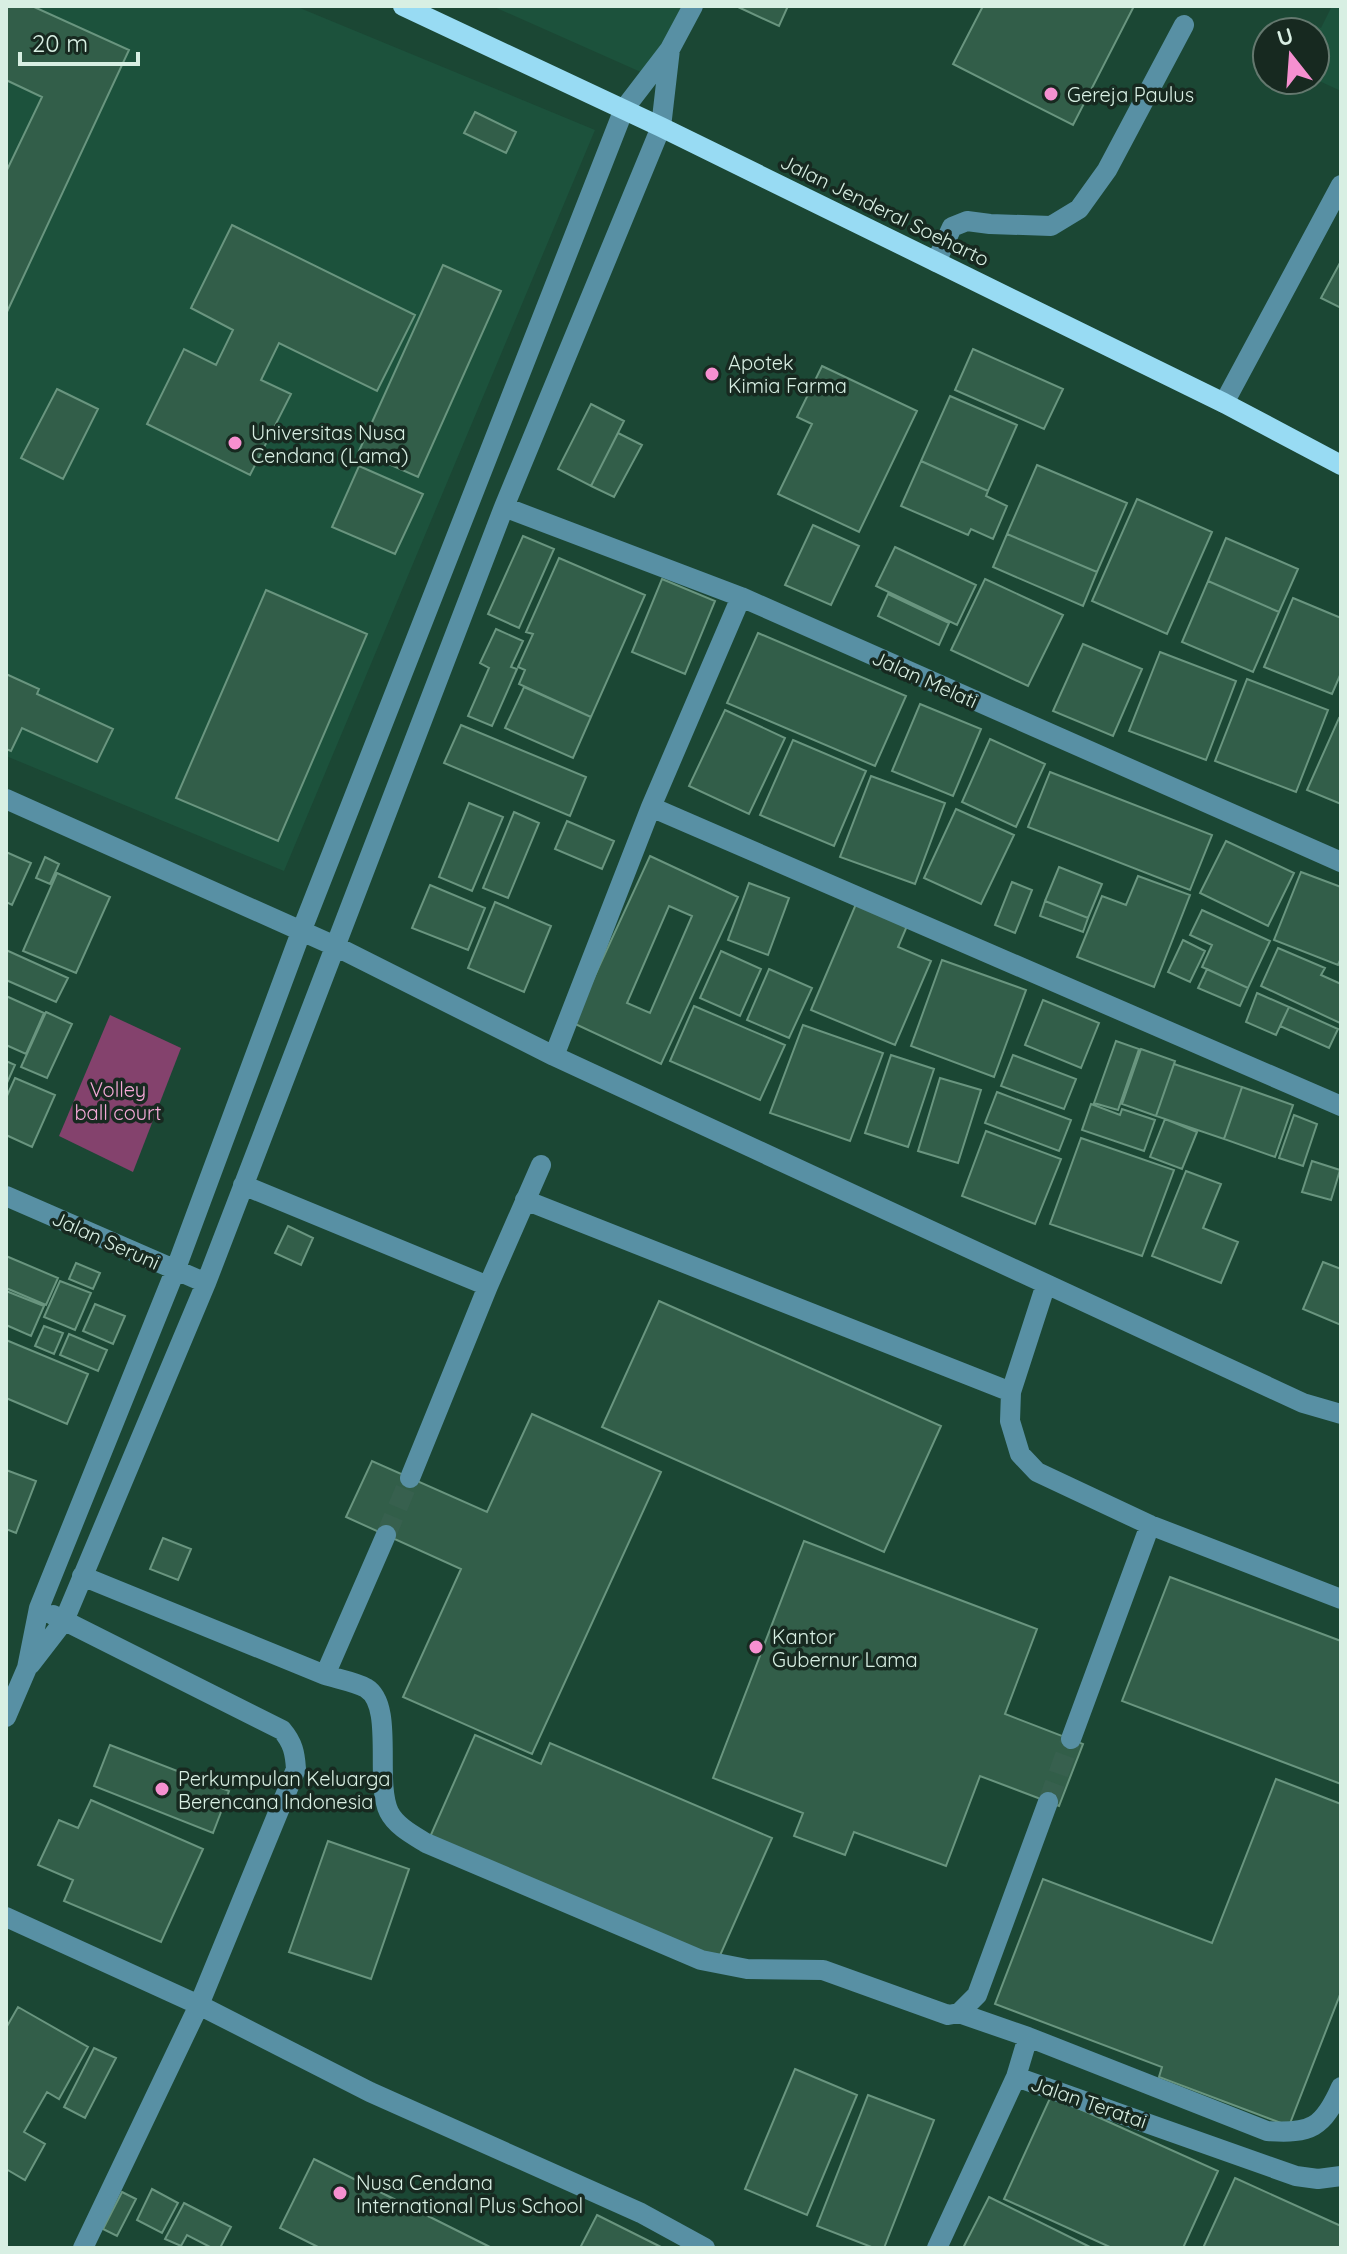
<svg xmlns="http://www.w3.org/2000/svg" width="1347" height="2254" viewBox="0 0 1347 2254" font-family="Quicksand,sans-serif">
<rect width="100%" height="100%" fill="#1b4734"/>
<!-- built -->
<path fill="#1c523c" d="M6,6H295L595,130L284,871L6,756Z
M492,6H684L652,77Z
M1332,6H1341V91L1315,79V32H1298L1304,20L1321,28Z"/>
<!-- green -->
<path fill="#84426d" d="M110,1015L181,1048L133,1172L59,1136Z"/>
<!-- building -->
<path fill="#325e49" stroke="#69957f" stroke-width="2" fill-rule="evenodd" d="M6,6H32L129,50L6,314V172L42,97L6,80Z
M736,6H788L779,26Z
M983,6H1134L1073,125L953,64Z
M475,112L516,132L506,153L464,133Z
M232,225L415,315L377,391L279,343L261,380L291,394L250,475L147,424L184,349L216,365L233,330L191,308Z
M1341,261V308L1321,298Z
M443,265L501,291L418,477L359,451Z
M973,349L1063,389L1044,429L955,390Z
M822,366L917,411L859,532L778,494L812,424L797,417Z
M57,389L98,409L63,479L21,458Z
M950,396L1017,425L988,491L921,461Z
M591,404L624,421L591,486L558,469Z
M618,433L642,445L614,497L591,486Z
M921,461L988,491L986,496L1007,506L993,539L971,529L968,535L901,506Z
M1037,465L1127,503L1097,572L1007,534Z
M359,466L423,494L395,554L332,527Z
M1137,499L1212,532L1167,634L1092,601Z
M813,525L859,546L831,605L785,585Z
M1007,534L1097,572L1083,606L993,567Z
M523,536L554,549L519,628L488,614Z
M1226,538L1298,569L1279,612L1208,581Z
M895,547L976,585L957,625L876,586Z
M559,558L645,595L591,717L519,684L525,670L518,667L533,634L526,632Z
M662,579L715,601L685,674L632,652Z
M985,579L1063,615L1028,686L951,650Z
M1208,581L1279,612L1253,672L1182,642Z
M266,590L367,634L278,841L176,798Z
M888,594L949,623L939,645L878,616Z
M1293,598L1341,618V673L1332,694L1264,667Z
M496,629L523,641L511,667L517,669L492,726L468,716L489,668L480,663Z
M758,633L906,696L875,766L727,703Z
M1083,644L1142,669L1113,736L1053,711Z
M1160,652L1236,681L1206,760L1129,731Z
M6,674L39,689L37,694L113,729L97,762L22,728L11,751L6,749Z
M1247,679L1328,710L1296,792L1215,761Z
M524,687L591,717L573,758L505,728Z
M920,704L981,729L953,796L892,771Z
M725,710L785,738L749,814L689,786Z
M1339,718L1341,719V804L1307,790Z
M461,725L586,777L570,816L444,763Z
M990,739L1045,764L1016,827L962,802Z
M793,740L866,771L834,846L760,815Z
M1050,772L1212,835L1190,890L1028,827Z
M871,776L945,803L915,884L840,857Z
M469,803L503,817L472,891L439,877Z
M956,809L1014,835L981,904L924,878Z
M514,812L539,823L508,898L483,888Z
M567,821L614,841L602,869L555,849Z
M1226,841L1294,873L1268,926L1200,893Z
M6,852L31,863L12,905L6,902Z
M650,856L738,897L661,1064L573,1023ZM669,906L692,916L650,1013L627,1003Z
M45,857L59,864L50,884L36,878Z
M1059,867L1102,884L1088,918L1045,901Z
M1301,872L1341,887V958L1338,965L1274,940Z
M57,873L110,897L76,973L23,951Z
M1138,876L1190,895L1154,987L1077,957L1102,896L1126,905Z
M1012,882L1032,890L1015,933L995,925Z
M749,883L789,898L768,955L728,940Z
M430,885L485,908L468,950L412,928Z
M1045,901L1088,918L1083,932L1040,916Z
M495,902L551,926L524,992L468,968Z
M856,904L907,926L898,947L931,961L895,1045L811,1010Z
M1202,910L1270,941L1248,988L1202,967L1212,945L1190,935Z
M1183,940L1205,951L1190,982L1168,972Z
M1278,948L1325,968L1321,975L1341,984L1340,1023L1261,986Z
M6,950L68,978L56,1002L6,980Z
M721,951L761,969L740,1016L700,998Z
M942,960L1026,990L994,1077L911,1046Z
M769,969L812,988L789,1038L747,1020Z
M1207,969L1248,988L1240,1006L1198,988Z
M1257,993L1289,1007L1276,1035L1246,1022Z
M6,996L44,1013L26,1054L6,1045Z
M1043,1000L1099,1023L1081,1068L1025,1045Z
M694,1006L785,1045L760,1100L670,1061Z
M1289,1007L1338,1029L1329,1048L1280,1026Z
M46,1012L72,1024L47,1078L21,1067Z
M803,1025L883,1053L850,1141L770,1113Z
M1116,1041L1139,1049L1118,1110L1094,1103Z
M1141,1049L1175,1061L1156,1116L1122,1104Z
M891,1055L934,1069L908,1147L865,1133Z
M1013,1055L1076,1079L1064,1109L1001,1086Z
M6,1061L15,1065L6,1085Z
M1174,1064L1242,1087L1224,1139L1156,1116Z
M15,1078L55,1095L32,1147L6,1135V1098Z
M940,1078L981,1090L958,1163L918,1151Z
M1242,1087L1293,1105L1275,1157L1224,1139Z
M997,1092L1071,1120L1059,1151L985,1123Z
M1091,1104L1120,1115L1122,1109L1155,1120L1144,1151L1082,1130Z
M1294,1115L1317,1124L1303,1166L1279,1158Z
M1165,1119L1197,1132L1182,1169L1150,1157Z
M986,1131L1061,1159L1035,1224L962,1196Z
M1081,1138L1174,1170L1142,1256L1050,1224Z
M1312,1161L1340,1170L1331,1200L1302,1192Z
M1186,1171L1221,1184L1203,1228L1238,1242L1221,1283L1152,1256Z
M288,1226L313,1238L301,1265L275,1253Z
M6,1256L58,1278L46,1305L6,1288Z
M1323,1262L1341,1269V1325L1303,1309Z
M76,1263L100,1273L93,1289L69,1279Z
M60,1281L91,1293L75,1330L44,1317Z
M6,1291L44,1306L31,1336L6,1325Z
M659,1301L941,1426L884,1552L602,1427Z
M95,1304L125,1316L113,1344L83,1331Z
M44,1326L63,1333L54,1354L35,1346Z
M69,1334L107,1350L98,1371L60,1355Z
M6,1340L88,1374L67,1424L6,1398Z
M532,1414L661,1472L532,1754L403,1697L461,1569L346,1517L372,1461L487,1512Z
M6,1470L36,1481L16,1533L6,1529Z
M163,1538L191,1549L178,1580L150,1569Z
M804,1541L1037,1629L1005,1714L1083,1744L1059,1806L980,1776L946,1866L854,1832L845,1855L794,1836L803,1813L713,1778Z
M1170,1577L1341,1641V1784L1122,1701Z
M475,1735L541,1764L550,1743L772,1838L718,1960L430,1837Z
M110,1745L229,1791L213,1833L94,1786Z
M1276,1779L1341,1804V1992L1289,2126L1159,2077L1162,2067L995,2004L1043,1879L1212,1943Z
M91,1800L203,1849L161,1942L64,1901L73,1880L38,1865L59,1820L78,1828Z
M328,1841L409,1869L371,1979L289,1952Z
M18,2007L88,2047L59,2099L47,2092L24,2132L45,2144L25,2180L6,2169V2028Z
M94,2048L116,2058L85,2118L64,2107Z
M795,2069L857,2095L807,2215L745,2189Z
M868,2095L934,2120L884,2248H874L817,2226Z
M1051,2096L1218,2171L1183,2248H1112L1004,2199Z
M314,2159L492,2248H320L280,2228Z
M1235,2178L1341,2226V2248H1203Z
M152,2189L178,2203L162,2233L137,2220Z
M122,2192L136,2199L117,2236L103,2229Z
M989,2197L1092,2248H963Z
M184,2203L231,2227L220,2248H212L187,2235L181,2246L165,2239Z
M597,2215L663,2248H580Z"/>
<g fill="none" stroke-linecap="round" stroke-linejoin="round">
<!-- minor-tunnel -->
<path stroke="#37604e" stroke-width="20" stroke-dasharray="20 10" stroke-linecap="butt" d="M386,1535L410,1478
M1048,1802L1071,1739"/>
<!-- minor -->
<path stroke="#5890a4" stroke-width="20" d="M936,262L952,227L967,221L990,224L1051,226L1079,209L1107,170L1184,25
M1224,403L1341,185
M504,507L741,597L1341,862
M6,799L335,946L554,1056L1303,1403L1341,1414
M651,807L1341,1106
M554,1056L651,807L741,597
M243,1185L488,1286
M6,1196L206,1283
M525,1200L1011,1392
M1046,1284L1011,1392L1010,1421L1020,1454L1037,1472L1150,1525L1341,1599
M410,1478L488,1286L541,1165
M82,1576L325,1675L386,1535
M53,1615L282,1730C293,1743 295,1753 296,1769L199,2005L83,2248
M30,1665L64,1621L206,1283L504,507L661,127L670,49
M325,1675C338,1679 355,1682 366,1688C395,1705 374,1781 389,1812C396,1826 413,1835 426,1843L701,1960L747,1969L823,1970L948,2015L959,2013L977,1995L1048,1802
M6,1717L27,1668L39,1608L175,1271L301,932L624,109L670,49L693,6
M1071,1739L1150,1525
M6,1917L199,2005L370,2092L641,2213L705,2248
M959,2013L1028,2037L1267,2131C1311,2134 1323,2128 1341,2087
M1016,2077L1028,2037
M937,2248L1016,2077L1296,2176L1318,2179L1341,2176"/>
<!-- major -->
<path stroke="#98dbf3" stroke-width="20" d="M403,6L661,127L1224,403L1341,465"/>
</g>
<!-- markers -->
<g fill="#f690d0" stroke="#172920" stroke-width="3">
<circle cx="1051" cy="94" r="8"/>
<circle cx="712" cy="374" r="8"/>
<circle cx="235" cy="443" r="8"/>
<circle cx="756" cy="1647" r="8"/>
<circle cx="162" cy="1789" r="8"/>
<circle cx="340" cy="2193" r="8"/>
</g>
<g text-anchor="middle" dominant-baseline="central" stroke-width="7" stroke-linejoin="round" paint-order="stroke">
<!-- poi labels -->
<g font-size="20" fill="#d8efe3" stroke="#172920" text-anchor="start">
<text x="1067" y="94">Gereja Paulus</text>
<text x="728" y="362">Apotek<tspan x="728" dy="23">Kimia Farma</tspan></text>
<text x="251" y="432">Universitas Nusa<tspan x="251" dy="23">Cendana (Lama)</tspan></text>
<text x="772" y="1636">Kantor<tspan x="772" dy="23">Gubernur Lama</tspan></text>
<text x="178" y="1778">Perkumpulan Keluarga<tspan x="178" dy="23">Berencana Indonesia</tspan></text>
<text x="356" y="2182">Nusa Cendana<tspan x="356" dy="23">International Plus School</tspan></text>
</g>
<!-- street labels -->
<g font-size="20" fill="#d8efe3" stroke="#172920">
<text transform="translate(885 210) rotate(26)">Jalan Jenderal Soeharto</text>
<text transform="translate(925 679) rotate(24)">Jalan Melati</text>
<text transform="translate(106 1240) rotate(24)">Jalan Seruni</text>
<text transform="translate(1089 2102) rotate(19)">Jalan Teratai</text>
</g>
<!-- park labels -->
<g font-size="20" fill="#f5a9d7" stroke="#172920">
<text x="118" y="1089">Volley<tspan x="118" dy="23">ball court</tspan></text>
</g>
</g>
<!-- border -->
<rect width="1347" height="2254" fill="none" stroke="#d8efe3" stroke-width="16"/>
<!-- north arrow -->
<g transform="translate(1291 56) rotate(343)"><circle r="38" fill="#172920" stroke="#64786e" stroke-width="2"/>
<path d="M0-6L14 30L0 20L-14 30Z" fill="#f690d0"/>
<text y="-12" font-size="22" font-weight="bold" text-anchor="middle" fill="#d8efe3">U</text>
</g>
<!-- scale -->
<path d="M20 52v12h118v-12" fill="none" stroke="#d8efe3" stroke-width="4"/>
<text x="32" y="52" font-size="24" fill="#d8efe3" stroke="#172920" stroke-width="6" paint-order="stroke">20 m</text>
</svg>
